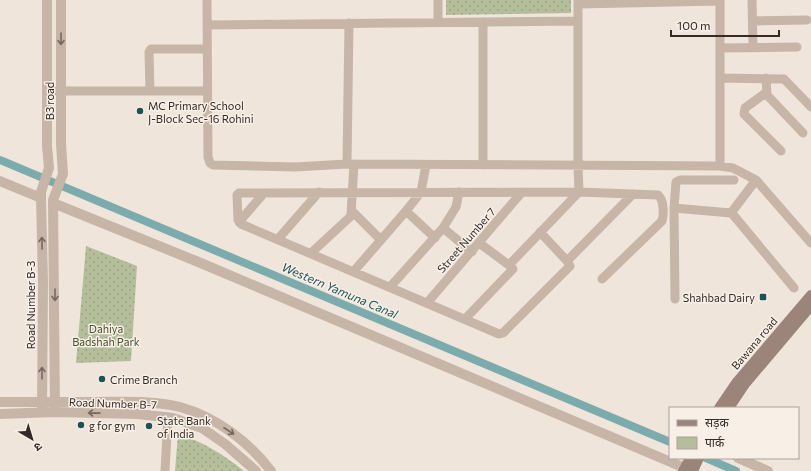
<svg xmlns="http://www.w3.org/2000/svg" width="811" height="471" viewBox="0 0 811 471" font-family="Commissioner,'Noto Sans Devanagari',sans-serif">
<defs>
<pattern id="green-dots" width="8" height="8" patternUnits="userSpaceOnUse"><rect width="8" height="8" fill="#b4be9b"/><path d="M2 2h.1M6 6h.1" fill="none" stroke="#9ba386" stroke-width="1.8" stroke-linecap="round"/></pattern>
</defs>
<rect width="100%" height="100%" fill="#f0e5db"/>
<!-- green -->
<path fill="url(#green-dots)" d="M446,0H571V13L446,15Z
M86,246L137,266L131,361L76,363Z
M178,434C202,441 224,455 244,471H175Z"/>
<g fill="none" stroke-linecap="round" stroke-linejoin="round">
<!-- canal -->
<path stroke="#7babac" stroke-width="8" d="M0,160L670,442
M706,458L736,471"/>
<!-- minor -->
<path stroke="#c7b5a7" stroke-width="9" d="M207,0L208,157L210,163L213,165L295,167L347,164L720,166L733,168L756,180L811,243
M438,0V23
M720,0V166
M752,0L753,47
M578,4L720,1
M753,21L807,20
M207,25L578,21
M720,48L797,47
M721,78L784,79L811,107
M766,78L767,95L803,133
M47,91H207
M150,91L149,52L151,49H207
M767,92L745,108L744,114L781,151
M347,164L349,23
M483,165V22
M674,208L731,213L735,217L794,288
M352,211L381,240
M406,211L435,238
M731,213L756,180
M239,222L264,193
M443,228L472,252
M540,232L567,261L570,266L503,333L499,334L241,224L238,220L237,195L239,193L579,192L658,195C664,200 664,214 662,221L602,279
M278,239L319,192
M311,253L350,217L351,214L354,164
M567,261L633,194
M509,265L579,192L578,166V0
M354,271L406,211L421,192L426,165
M390,287L443,228L456,207L459,192
M675,299L674,208L676,182L680,180H734
M427,303L522,192
M465,319L513,269L509,265L479,243
M165,471L168,417"/>
<!-- tertiary -->
<path stroke="#c7b5a7" stroke-width="10" d="M0,181L41,198
M53,203L196,261L685,468
M0,402C32,402 63,402 95,402C122,402 153,400 180,407C216,417 248,441 271,471
M42,412L43,282L41,198V192L49,168L47,146V0
M55,412L53,200L63,174L61,144V0
M0,414L55,412L138,414L173,418L202,428L225,444L256,471
M738,458L768,471"/>
<!-- secondary -->
<path stroke="#9b8479" stroke-width="10" d="M719,408L736,383L811,295
M729,408L745,384L811,306
M683,471L690,458
M693,471L699,458"/>
</g>
<!-- one-way arrows -->
<defs><path id="oneway-shaft" d="M-6 0H5M1.5-3L5.5 0L1.5 3" fill="none" stroke-width="1.6" stroke-linecap="round" stroke-linejoin="round"/></defs>
<g stroke="#766961">
<use href="#oneway-shaft" transform="translate(61 39) rotate(90)"/>
<use href="#oneway-shaft" transform="translate(42 243) rotate(-91)"/>
<use href="#oneway-shaft" transform="translate(55 295) rotate(90)"/>
<use href="#oneway-shaft" transform="translate(42 373) rotate(-90)"/>
<use href="#oneway-shaft" transform="translate(94 413) rotate(-179)"/>
<use href="#oneway-shaft" transform="translate(229 431) rotate(33)"/>
</g>
<!-- markers -->
<g fill="#1f5254" stroke="#f8efe7" stroke-width="1.5">
<circle cx="140" cy="111" r="4"/>
<rect x="759" y="293" width="8" height="8" rx="2"/>
<circle cx="102" cy="379" r="4"/>
<circle cx="81" cy="425" r="4"/>
<circle cx="149" cy="426" r="4"/>
</g>
<g text-anchor="middle" dominant-baseline="central" stroke-width="3" stroke-linejoin="round" paint-order="stroke">
<!-- street labels -->
<g font-size="11" fill="#342b27" stroke="#f8efe7">
<text transform="translate(49 101) rotate(-90)">B3 road</text>
<text transform="translate(466 240) rotate(-49)">Street Number 7</text>
<text transform="translate(30 305) rotate(-90)">Road Number B-3</text>
<text transform="translate(754 343) rotate(-50)">Bawana road</text>
<text transform="translate(113 403) rotate(2)">Road Number B-7</text>
</g>
<!-- poi labels -->
<g font-size="11" fill="#342b27" stroke="#f8efe7" text-anchor="start">
<text x="148" y="105">MC Primary School<tspan x="148" dy="13">J-Block Sec-16 Rohini</tspan></text>
<text x="755" y="297" text-anchor="end">Shahbad Dairy</text>
<text x="110" y="379">Crime Branch</text>
<text x="157" y="420">State Bank<tspan x="157" dy="13">of India</tspan></text>
<text x="89" y="425">g for gym</text>
</g>
<!-- park labels -->
<g font-size="11" fill="#45512c" stroke="#f8efe7">
<text x="106" y="328">Dahiya<tspan x="106" dy="13">Badshah Park</tspan></text>
</g>
<!-- water labels -->
<g font-size="12" font-style="italic" fill="#1f5254" stroke="#f8efe7">
<text transform="translate(340 290) rotate(23)">Western Yamuna Canal</text>
</g>
</g>
<!-- legend -->
<rect x="669" y="407" width="130" height="52" fill="#f8efe7" stroke="#aaa19a"/>
<rect x="677" y="420" width="20" height="6" fill="#9b8479" stroke="#aaa19a"/>
<text x="705" y="427" font-size="12" fill="#342b27">सड़क</text>
<rect x="677" y="437" width="20" height="12" fill="#b4be9b" stroke="#aaa19a"/>
<text x="705" y="447" font-size="12" fill="#342b27">पार्क</text>
<!-- north arrow -->
<g transform="translate(32 439) rotate(142)" stroke="#f8efe7" stroke-width="3" paint-order="stroke">
<path d="M0-3L7 15L0 10L-7 15Z" fill="#342b27"/>
<text y="-6" font-size="11" font-weight="bold" text-anchor="middle" fill="#342b27">उ</text>
</g>
<!-- scale -->
<path d="M671 30v6h108v-6" fill="none" stroke="#342b27" stroke-width="2"/>
<text x="677" y="30" font-size="12" fill="#342b27" stroke="#f8efe7" stroke-width="3" paint-order="stroke">100 m</text>
</svg>
